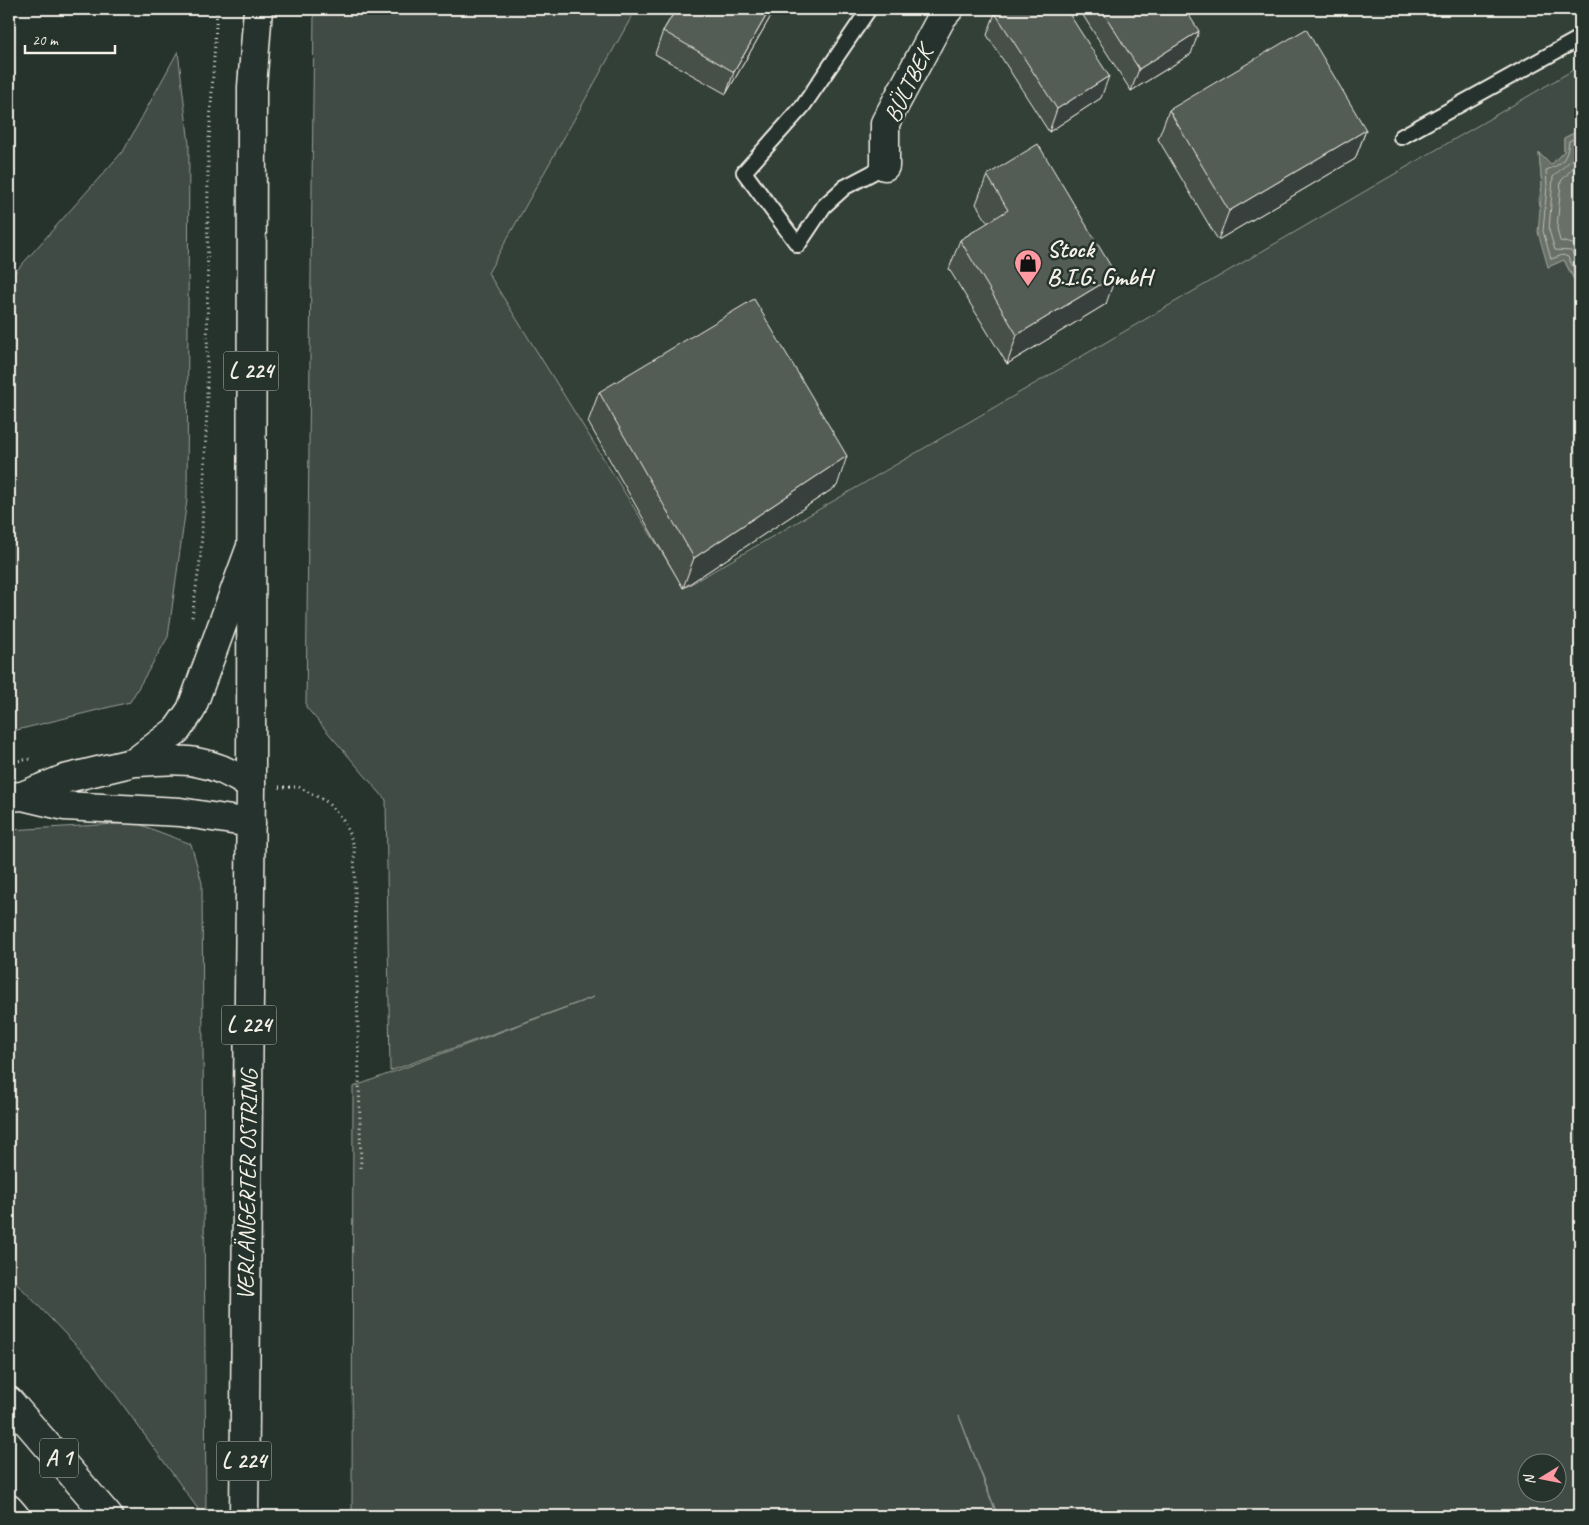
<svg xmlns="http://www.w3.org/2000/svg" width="1589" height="1525" viewBox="0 0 1589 1525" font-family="Caveat,sans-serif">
<rect width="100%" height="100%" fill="#26332d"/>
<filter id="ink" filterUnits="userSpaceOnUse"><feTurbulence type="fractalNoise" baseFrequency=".02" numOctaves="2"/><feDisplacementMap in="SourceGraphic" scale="10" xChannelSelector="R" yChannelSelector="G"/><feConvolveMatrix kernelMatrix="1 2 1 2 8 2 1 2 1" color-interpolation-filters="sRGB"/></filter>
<g filter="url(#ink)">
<!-- built -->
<path fill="#333f39" d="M636,9H1580V66L683,588L488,273Z"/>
<!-- green -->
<path fill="#414b45" stroke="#9a9e96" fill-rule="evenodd" d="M316,9H636L488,273L684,588L1580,66V130L1564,138V151L1551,165L1539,154L1542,186L1539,200L1548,267L1564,260L1580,292V1516H998L959,1416L997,1516H352L353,1087L594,997L390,1071L386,800L306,707L314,14ZM1526,1462H1556V1492H1526Z
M178,51L189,144L187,500L168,637L130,702L9,732V279L124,150Z
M136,823L191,844L202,883L206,1516H203L92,1362L9,1275V830Z"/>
<!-- water -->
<path fill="#676f68" stroke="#9fa39b" d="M1580,130V291L1564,260L1548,267L1538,232L1542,186L1539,153L1551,165L1564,151V138Z"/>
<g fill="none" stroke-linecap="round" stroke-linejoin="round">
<!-- shore -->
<path stroke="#bcbdb5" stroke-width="1" d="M1580,136L1569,141C1567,159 1562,165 1546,170L1547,186L1543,231L1551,259L1563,255L1568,257L1580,280
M1580,143L1575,146L1573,158L1553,177L1549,230L1555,250L1571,251L1580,266
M1580,160L1561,181L1557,229L1560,241L1573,244L1580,250"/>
<!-- service casing -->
<g stroke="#f4f1e8" stroke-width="18">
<path id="service" d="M869,9L803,106L744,172L798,245L824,206L845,187L885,166
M1401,137L1580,38"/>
</g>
<!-- minor casing -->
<g stroke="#f4f1e8" stroke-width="31">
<path id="minor" d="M885,166V123L942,17L949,9"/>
</g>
<!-- tertiary casing -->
<g stroke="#f4f1e8" stroke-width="31">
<path id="tertiary" d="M135,762C183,759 210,757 251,786
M22,796L64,806L180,812L251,823
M9,797L22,796L64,779L135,762L177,730L191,710L250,549"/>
</g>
<!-- primary casing -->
<g stroke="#f4f1e8" stroke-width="31">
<path id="primary" d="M244,1516L251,786L252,87L258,9"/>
</g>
<!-- motorway casing -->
<g stroke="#f4f1e8" stroke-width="31">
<path id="motorway" d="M9,1401L108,1516
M9,1509L15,1516"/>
</g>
<!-- path -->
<path stroke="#f4f1e8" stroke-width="3" stroke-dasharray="1 4" stroke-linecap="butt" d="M192,617L201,553L207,408L208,156L217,9
M9,762L31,759
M279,787H299L327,802L343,820L354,845L361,1169"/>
<!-- service -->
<use href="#service" stroke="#26332d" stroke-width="14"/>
<!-- minor -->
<use href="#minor" stroke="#26332d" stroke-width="28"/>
<!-- tertiary -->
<use href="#tertiary" stroke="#26332d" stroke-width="28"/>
<!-- primary -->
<use href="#primary" stroke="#26332d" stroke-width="28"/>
<!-- motorway -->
<use href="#motorway" stroke="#26332d" stroke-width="28"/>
</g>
<!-- wall -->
<path fill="#474f49" stroke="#f4f1e8" d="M676,9H775L726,94L655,54L663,31Z
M1079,9H1185L1191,54L1131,91Z
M995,13L1101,98L1049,132L987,35Z
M1169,110L1366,130L1355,159L1218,240L1158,139Z
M987,175L1106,304L1007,364L949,269L960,240L988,223L976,204Z
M599,392L837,486L683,588L588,422Z"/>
<!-- shaded-wall -->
<path fill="#39403c" stroke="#f4f1e8" d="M770,9H775L726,94L734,72Z
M1206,9H1210L1204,13Z
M1199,31L1191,54L1131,91L1139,69Z
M1109,76L1101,98L1049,132L1057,109Z
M1366,130L1355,159L1218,240L1229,211Z
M1116,275L1106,304L1007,364L1017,335Z
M847,456L837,486L683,588L694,558Z"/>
<!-- building -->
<path fill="#525c55" stroke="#f4f1e8" d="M676,9H770L734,72L663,31Z
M1002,9H1066L1109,76L1057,109L995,13Z
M1101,9H1185L1199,31L1139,69Z
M1306,29L1366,130L1229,211L1169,110Z
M1038,144L1116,275L1017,335L960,240L1008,210L987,175Z
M754,299L847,456L694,558L599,392Z"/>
</g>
<!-- icons -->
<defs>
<g id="shop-pin" transform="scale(1.4375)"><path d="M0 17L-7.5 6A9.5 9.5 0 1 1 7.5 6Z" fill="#ff9aa2" stroke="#26332d"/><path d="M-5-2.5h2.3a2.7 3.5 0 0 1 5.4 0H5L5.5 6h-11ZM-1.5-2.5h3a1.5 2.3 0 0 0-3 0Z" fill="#111"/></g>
</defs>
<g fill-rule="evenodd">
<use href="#shop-pin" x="1028" y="263"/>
</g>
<g text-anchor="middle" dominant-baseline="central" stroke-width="5" stroke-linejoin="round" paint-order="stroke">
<!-- shield labels -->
<g fill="#26332d" stroke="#b6b8b0" stroke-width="1">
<rect x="223.5" y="351.5" width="55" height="39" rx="4"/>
<rect x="221.5" y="1005.5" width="55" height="39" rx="4"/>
<rect x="40" y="1438.5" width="38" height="39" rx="4"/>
<rect x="216.5" y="1441.5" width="55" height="39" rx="4"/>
</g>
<g font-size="22" font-weight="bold" fill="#f4f1e8">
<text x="251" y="371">L 224</text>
<text x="249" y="1025">L 224</text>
<text x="59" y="1458">A 1</text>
<text x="244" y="1461">L 224</text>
</g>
<!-- street labels -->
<g font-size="24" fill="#f4f1e8" stroke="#26332d">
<text transform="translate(908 84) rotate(-64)">BÜLTBEK</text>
<text transform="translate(247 1185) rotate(-89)">VERLÄNGERTER OSTRING</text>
</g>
<!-- poi labels -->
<g font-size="24" font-weight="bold" fill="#f4f1e8" stroke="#26332d" text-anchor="start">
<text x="1047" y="249">Stock<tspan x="1047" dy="28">B.I.G. GmbH</tspan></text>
</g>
</g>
<!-- margin -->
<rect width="1589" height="1525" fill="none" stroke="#26332d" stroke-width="30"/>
<rect x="15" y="15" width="1559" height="1495" fill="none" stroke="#f4f1e8" stroke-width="2" filter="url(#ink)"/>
<!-- north arrow -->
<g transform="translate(1542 1478) rotate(260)"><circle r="24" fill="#26332d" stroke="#787f78"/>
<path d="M0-4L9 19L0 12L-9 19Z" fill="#ff9aa2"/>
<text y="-8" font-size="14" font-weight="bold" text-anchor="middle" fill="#f4f1e8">N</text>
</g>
<!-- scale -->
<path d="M25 45v8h90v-8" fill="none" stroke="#f4f1e8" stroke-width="2.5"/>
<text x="32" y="45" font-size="15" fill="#f4f1e8" stroke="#26332d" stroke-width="4" paint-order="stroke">20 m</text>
</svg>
